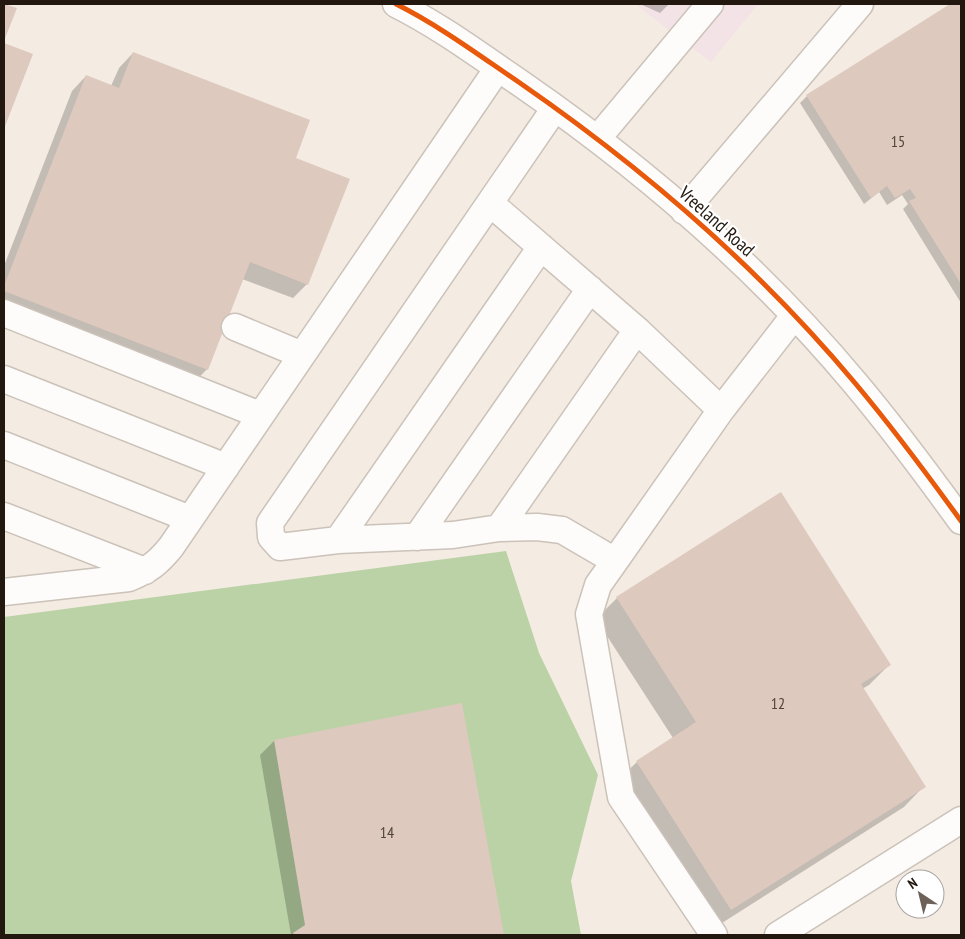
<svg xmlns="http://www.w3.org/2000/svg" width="965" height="939" viewBox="0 0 965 939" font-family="'PT Sans Narrow',sans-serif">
<rect width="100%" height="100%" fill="#f4ebe2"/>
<!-- industrial -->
<path fill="#f3e3e6" d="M635,4H758L711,62Z"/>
<!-- forest -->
<path fill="#bbd2a6" d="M506,551L539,653L598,775L571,881L581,935H4V617Z"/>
<!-- shadow -->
<path fill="#0003" d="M640,4H669L660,13Z
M952,4H961V303L903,209L908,204L902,195L887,205L879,192L864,204L800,103L807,96Z
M4,45L31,55L4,126Z
M133,53L294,159L307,284L293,298L242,279L207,369L193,384L4,311V266L72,91L86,76L111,86L119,68Z
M617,598L889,665L869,685L862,689L924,786L904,807L711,930L616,782L637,762L673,738L596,619Z
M461,705L503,935H291L260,755L274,741Z"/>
<!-- building -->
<path fill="#ddc9be" d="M4,4L17,8L4,41Z
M950,4H961V284L909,201L916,198L910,189L895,198L887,186L871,198L806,95Z
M4,43L33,54L4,129Z
M133,52L310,120L296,158L350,179L308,285L250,262L208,370L4,291V286L86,75L119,88Z
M781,492L891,665L861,684L926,787L731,910L636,761L696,722L616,597Z
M462,703L504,935H294L293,933L305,925L274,740Z"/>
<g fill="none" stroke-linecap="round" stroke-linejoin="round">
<!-- minor casing -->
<g stroke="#cbc2b9" stroke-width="29">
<path id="minor" d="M396,4C440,26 480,56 520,83C643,168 759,268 855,383C892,427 927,474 961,521
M555,108L270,523L271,537L280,547L338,540L453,535L499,528L537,527L562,530L615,561
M597,139L710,4
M490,203L637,330L721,410
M684,211L860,4
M4,313L260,415
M235,327L302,355
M4,379L226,467
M4,445L190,519
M4,516L145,571
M499,528L637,330
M417,537L590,289
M338,540L541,247
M4,592L129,578C150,569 157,564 171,547L498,68
M714,935L621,797L589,614L598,585L615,561L721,410L794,316
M778,935L961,820"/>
</g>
<!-- minor -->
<use href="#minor" stroke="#fdfcfb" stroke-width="26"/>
<!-- cycleway casing -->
<g stroke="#fff" stroke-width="8">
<path id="cycleway" d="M396,4C440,26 480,56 520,83C643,168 759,268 855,383C892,427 927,474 961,521"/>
</g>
<!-- cycleway -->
<use href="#cycleway" stroke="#e8590c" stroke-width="5"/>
</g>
<g text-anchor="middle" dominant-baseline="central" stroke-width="4.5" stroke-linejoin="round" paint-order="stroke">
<!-- number labels -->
<g font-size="16" fill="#51443b">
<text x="898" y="141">15</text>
<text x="778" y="703">12</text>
<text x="387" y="832">14</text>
</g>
<!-- street labels -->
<g font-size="19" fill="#22180f" stroke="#fff">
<text transform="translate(717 221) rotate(42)">Vreeland Road</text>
</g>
</g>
<!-- border -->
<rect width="965" height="939" fill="none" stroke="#22180f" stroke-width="10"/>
<!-- north arrow -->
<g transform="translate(920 894) rotate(325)"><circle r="24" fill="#ffffff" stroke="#a7a39f"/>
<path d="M0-4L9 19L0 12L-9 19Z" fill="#6c6259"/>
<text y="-8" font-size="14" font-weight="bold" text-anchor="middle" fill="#22180f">N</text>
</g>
</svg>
